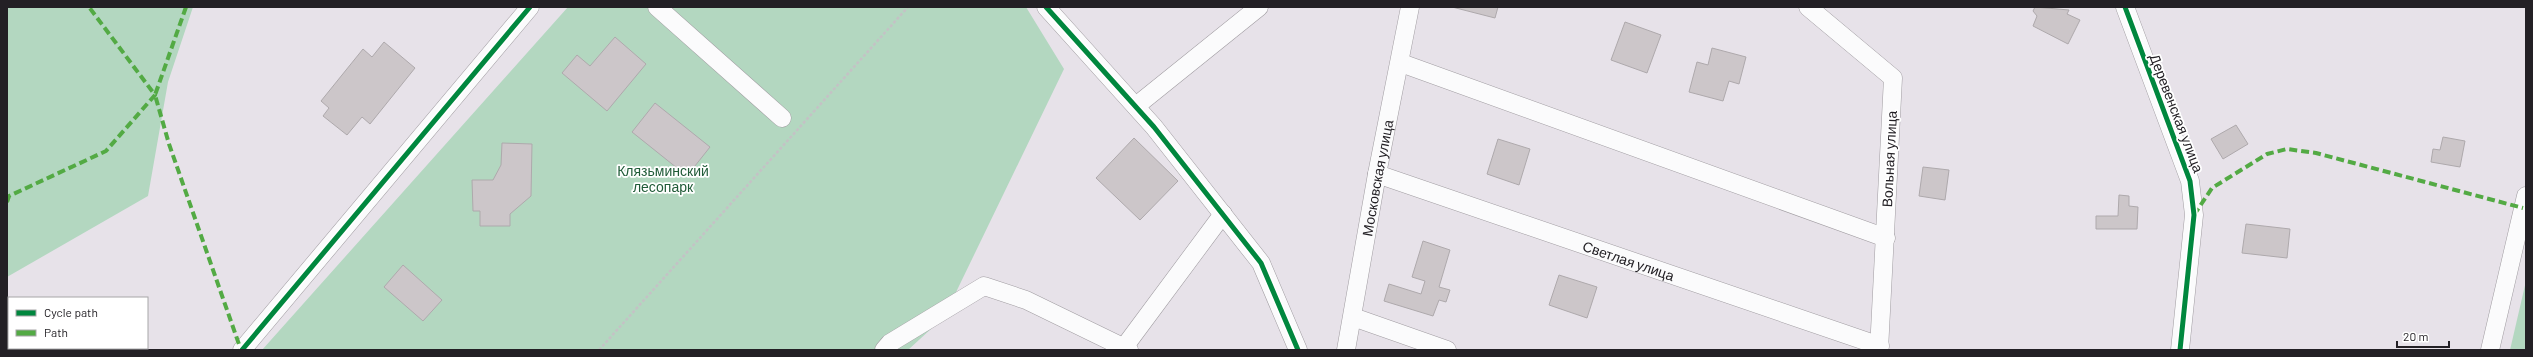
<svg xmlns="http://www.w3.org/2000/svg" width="2533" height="357" viewBox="0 0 2533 357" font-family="Barlow,sans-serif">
<rect width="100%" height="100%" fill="#e7e2e9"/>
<!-- green -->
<path fill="#b3d7c0" d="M7,7H193L168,82L148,196L7,277Z
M568,7H1026L1064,69L944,317L908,350H262Z
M2526,281V350H2510Z"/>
<!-- building -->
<path fill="#ccc6c9" stroke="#aea9ac" d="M1452,7H1498L1495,18Z
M2035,7L2069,10L2067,14L2080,20L2068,44L2033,26L2037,16L2033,11Z
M1625,22L1661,35L1647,73L1611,60Z
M615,37L646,64L607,111L562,73L577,55L590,66Z
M384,42L415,68L370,124L362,117L347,135L323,116L329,108L321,101L363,49L372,57Z
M1712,48L1746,57L1739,84L1729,81L1723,101L1689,92L1697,62L1708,65Z
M655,103L710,147L687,176L632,132Z
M2236,125L2248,144L2223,159L2211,139Z
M2443,137L2465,141L2460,167L2431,162L2433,149L2440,150Z
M1134,138L1178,181L1140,220L1096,178Z
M1498,139L1530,149L1519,185L1487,174Z
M502,143L532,144L531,196L510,214V226H480V211H473L472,180H493L501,165Z
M1923,167L1949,170L1945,200L1919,196Z
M2119,195L2129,196V206L2138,207L2137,229H2096V216H2118Z
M2246,224L2290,229L2287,258L2242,253Z
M1423,241L1450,250L1439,287L1450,290L1446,302L1439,300L1433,316L1384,301L1389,284L1421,294L1425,281L1412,277Z
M403,265L442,300L423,321L384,287Z
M1559,275L1597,287L1587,318L1549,305Z"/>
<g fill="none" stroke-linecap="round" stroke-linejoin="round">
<!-- minor casing -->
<g stroke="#a09ca1" stroke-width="19">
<g id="minor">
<path d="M657,7L782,118"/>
<path d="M1046,7L1154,127L1261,263L1298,350"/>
<path d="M1808,7L1893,78L1879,350"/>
<path d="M2125,7L2190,181L2194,215L2180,350"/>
<path d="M1401,63L1886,238"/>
<path d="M1136,106L1259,7"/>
<path id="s1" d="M1377,174L1880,346"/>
<path d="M1353,317L1447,350"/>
<path d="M242,350L530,7"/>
<path d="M884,350L890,343L984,286L1026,300L1129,350"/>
<path d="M1122,350L1223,214"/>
<path id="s2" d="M1346,350L1377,174L1410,7"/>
<path d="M2490,350L2526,196"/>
</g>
</g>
<!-- path -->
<path stroke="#c4c2c5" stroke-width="2.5" stroke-dasharray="3 2" stroke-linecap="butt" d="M599,350L908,7"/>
<!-- minor -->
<use href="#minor" stroke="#fbfbfc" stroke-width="18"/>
<!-- quiet -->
<path stroke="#53aa44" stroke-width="4" stroke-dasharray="8 4" stroke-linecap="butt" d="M186,7L155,95L169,144L241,350
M7,202L9,196L106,151L155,95L89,7
M2194,215L2212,188L2267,154L2287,149L2316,153L2523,208"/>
<!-- cycleway casing -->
<g stroke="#fff" stroke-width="8">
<path id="cycleway" d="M1046,7L1154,127L1261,263L1298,350
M2125,7L2190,181L2194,215L2180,350
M242,350L530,7"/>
</g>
<!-- cycleway -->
<use href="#cycleway" stroke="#00873e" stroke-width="5"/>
</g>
<g text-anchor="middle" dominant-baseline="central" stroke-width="3.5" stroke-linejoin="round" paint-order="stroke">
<!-- street labels -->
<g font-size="14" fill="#232025" stroke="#fff">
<text transform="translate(2177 113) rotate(69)">Деревенская улица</text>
<text transform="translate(1889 159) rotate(-87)">Вольная улица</text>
<text stroke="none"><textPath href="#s2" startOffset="175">Московская улица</textPath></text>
<text stroke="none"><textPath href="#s1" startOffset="266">Светлая улица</textPath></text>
</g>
<!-- park labels -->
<g font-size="14" fill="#205b38" stroke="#fff">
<text x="663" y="170">Клязьминский<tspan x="663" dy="16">лесопарк</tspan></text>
</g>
</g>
<!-- border -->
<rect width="2533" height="357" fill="none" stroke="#232025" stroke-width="16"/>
<!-- legend -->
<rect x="8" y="297" width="140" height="52" fill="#ffffff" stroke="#a7a6a8"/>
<rect x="16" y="310" width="20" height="6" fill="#00873e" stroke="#a7a6a8"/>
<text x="44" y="317" font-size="12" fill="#232025">Cycle path</text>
<rect x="16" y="330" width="20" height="6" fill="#53aa44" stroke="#a7a6a8"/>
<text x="44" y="337" font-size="12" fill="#232025">Path</text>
<!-- scale -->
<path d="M2397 341v6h52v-6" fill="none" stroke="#232025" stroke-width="2"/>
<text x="2403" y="341" font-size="12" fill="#232025" stroke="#ffffff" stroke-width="3" paint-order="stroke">20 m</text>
</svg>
